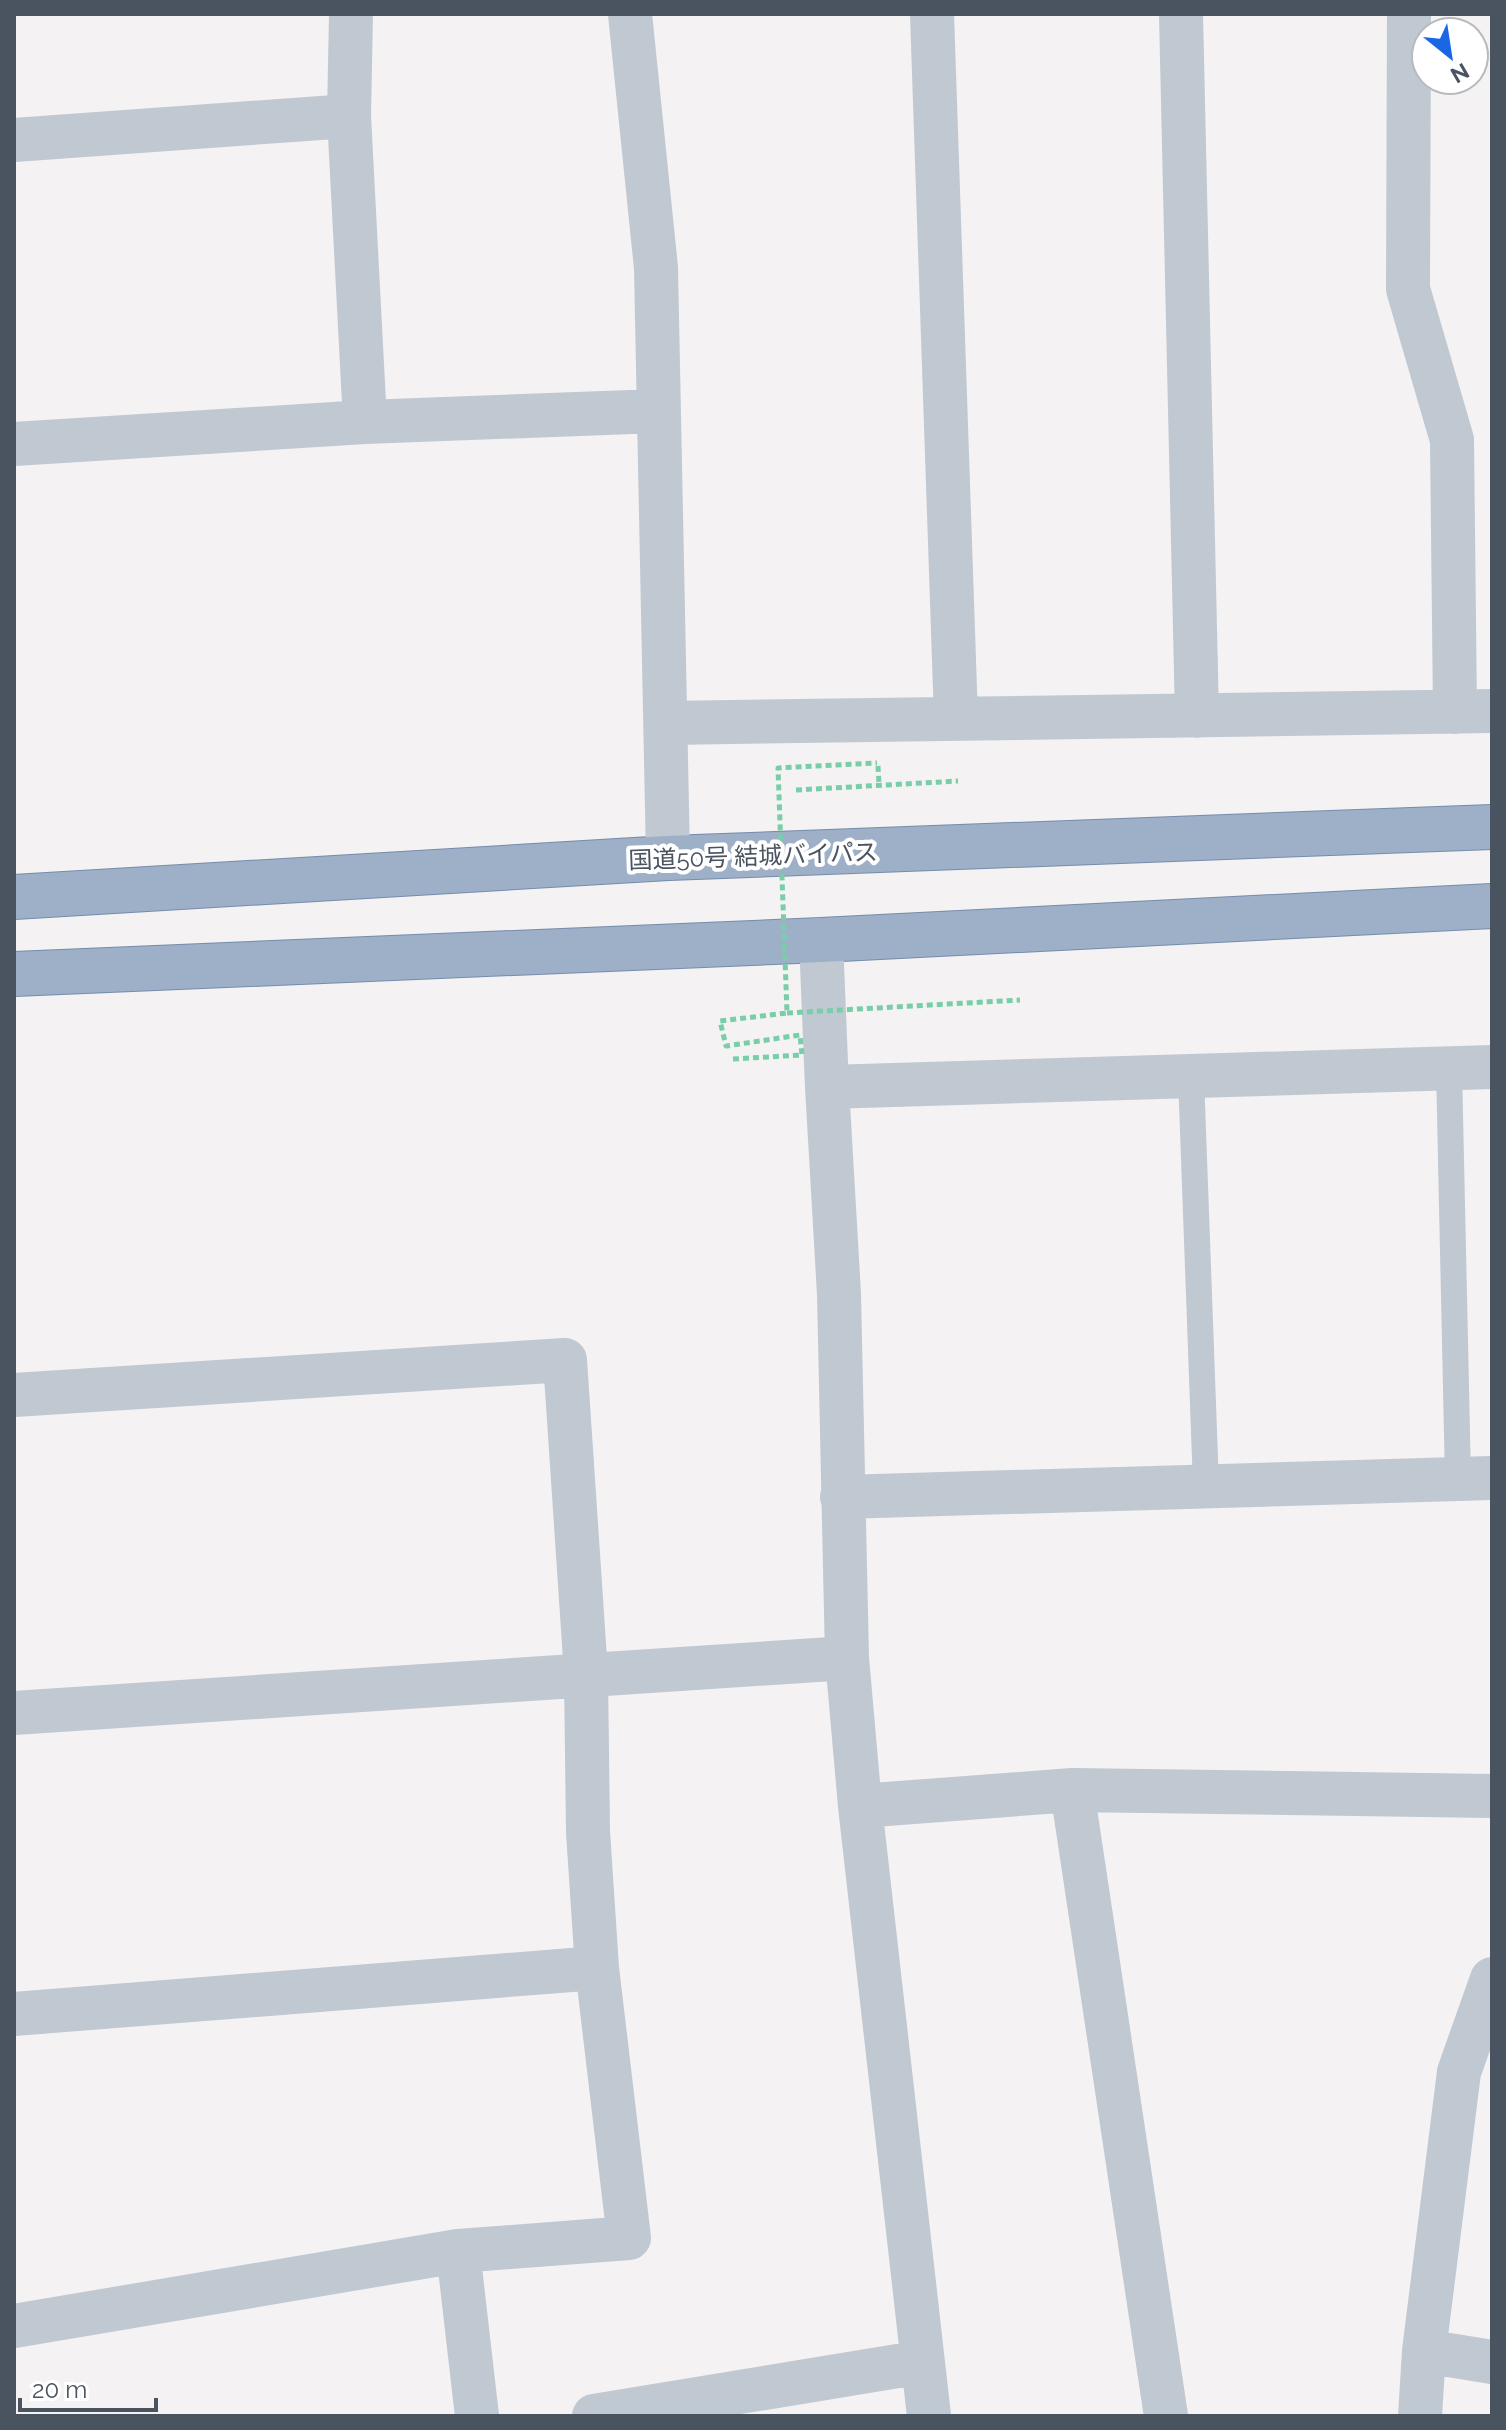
<svg xmlns="http://www.w3.org/2000/svg" width="1506" height="2430" viewBox="0 0 1506 2430" font-family="Raleway,'Noto Sans JP',sans-serif">
<rect width="100%" height="100%" fill="#f4f2f2"/>
<g fill="none" stroke-linecap="round" stroke-linejoin="round">
<!-- trunk casing -->
<g stroke="#758cac" stroke-width="46">
<path id="trunk" d="M14,897L668,858L1492,827
M14,974L821,940L1492,906"/>
</g>
<!-- path -->
<path stroke="#79ceaa" stroke-width="5" stroke-dasharray="6 4" stroke-linecap="butt" d="M878,766L879,785
M796,790L958,781"/>
<!-- service -->
<path stroke="#c0c8d1" stroke-width="26" d="M1449,1068L1458,1479
M1191,1076L1206,1486"/>
<!-- minor -->
<path stroke="#c0c8d1" stroke-width="44" d="M630,14L656,268L668,858
M932,14L956,719
M1181,14L1197,716
M1409,14L1408,289L1452,440L1455,712
M14,140L349,116
M365,422L658,411
M14,444L365,422L349,116L351,14
M667,723L1492,711
M821,940L827,1087L839,1294L847,1658L860,1806L929,2416
M827,1087L1492,1067
M14,1395L565,1360L586,1674L588,1832L597,1968L629,2238L458,2251L14,2326
M842,1497L1492,1478
M14,1713L847,1658
M1072,1790L1166,2416
M860,1806L1072,1790L1492,1796
M14,2014L597,1968
M458,2251L477,2416
M1424,2351L1492,2362
M594,2416L922,2362
M1420,2416L1424,2351L1459,2072L1492,1979"/>
<!-- trunk -->
<use href="#trunk" stroke="#9eb0c8" stroke-width="44"/>
<!-- path-bridge -->
<path stroke="#79ceaa" stroke-width="5" stroke-dasharray="6 4" stroke-linecap="butt" d="M787,1013L1020,1000
M733,1059L802,1055L800,1035L726,1046L720,1021L787,1013L778,768L877,763"/>
</g>
<g text-anchor="middle" dominant-baseline="central" stroke-width="8" stroke-linejoin="round" paint-order="stroke">
<!-- street labels -->
<g font-size="24" fill="#495460" stroke="#fff">
<text transform="translate(753 856) rotate(-2)">国道50号 結城バイパス</text>
</g>
</g>
<!-- border -->
<rect width="1506" height="2430" fill="none" stroke="#495460" stroke-width="32"/>
<!-- north arrow -->
<g transform="translate(1450 56) rotate(150)"><circle r="38" fill="#ffffff" stroke="#b6bbbf" stroke-width="2"/>
<path d="M0-6L14 30L0 20L-14 30Z" fill="#1a66e5"/>
<text y="-12" font-size="22" font-weight="bold" text-anchor="middle" fill="#495460">N</text>
</g>
<!-- scale -->
<path d="M20 2398v12h136v-12" fill="none" stroke="#495460" stroke-width="4"/>
<text x="32" y="2398" font-size="24" fill="#495460" stroke="#ffffff" stroke-width="6" paint-order="stroke">20 m</text>
</svg>
